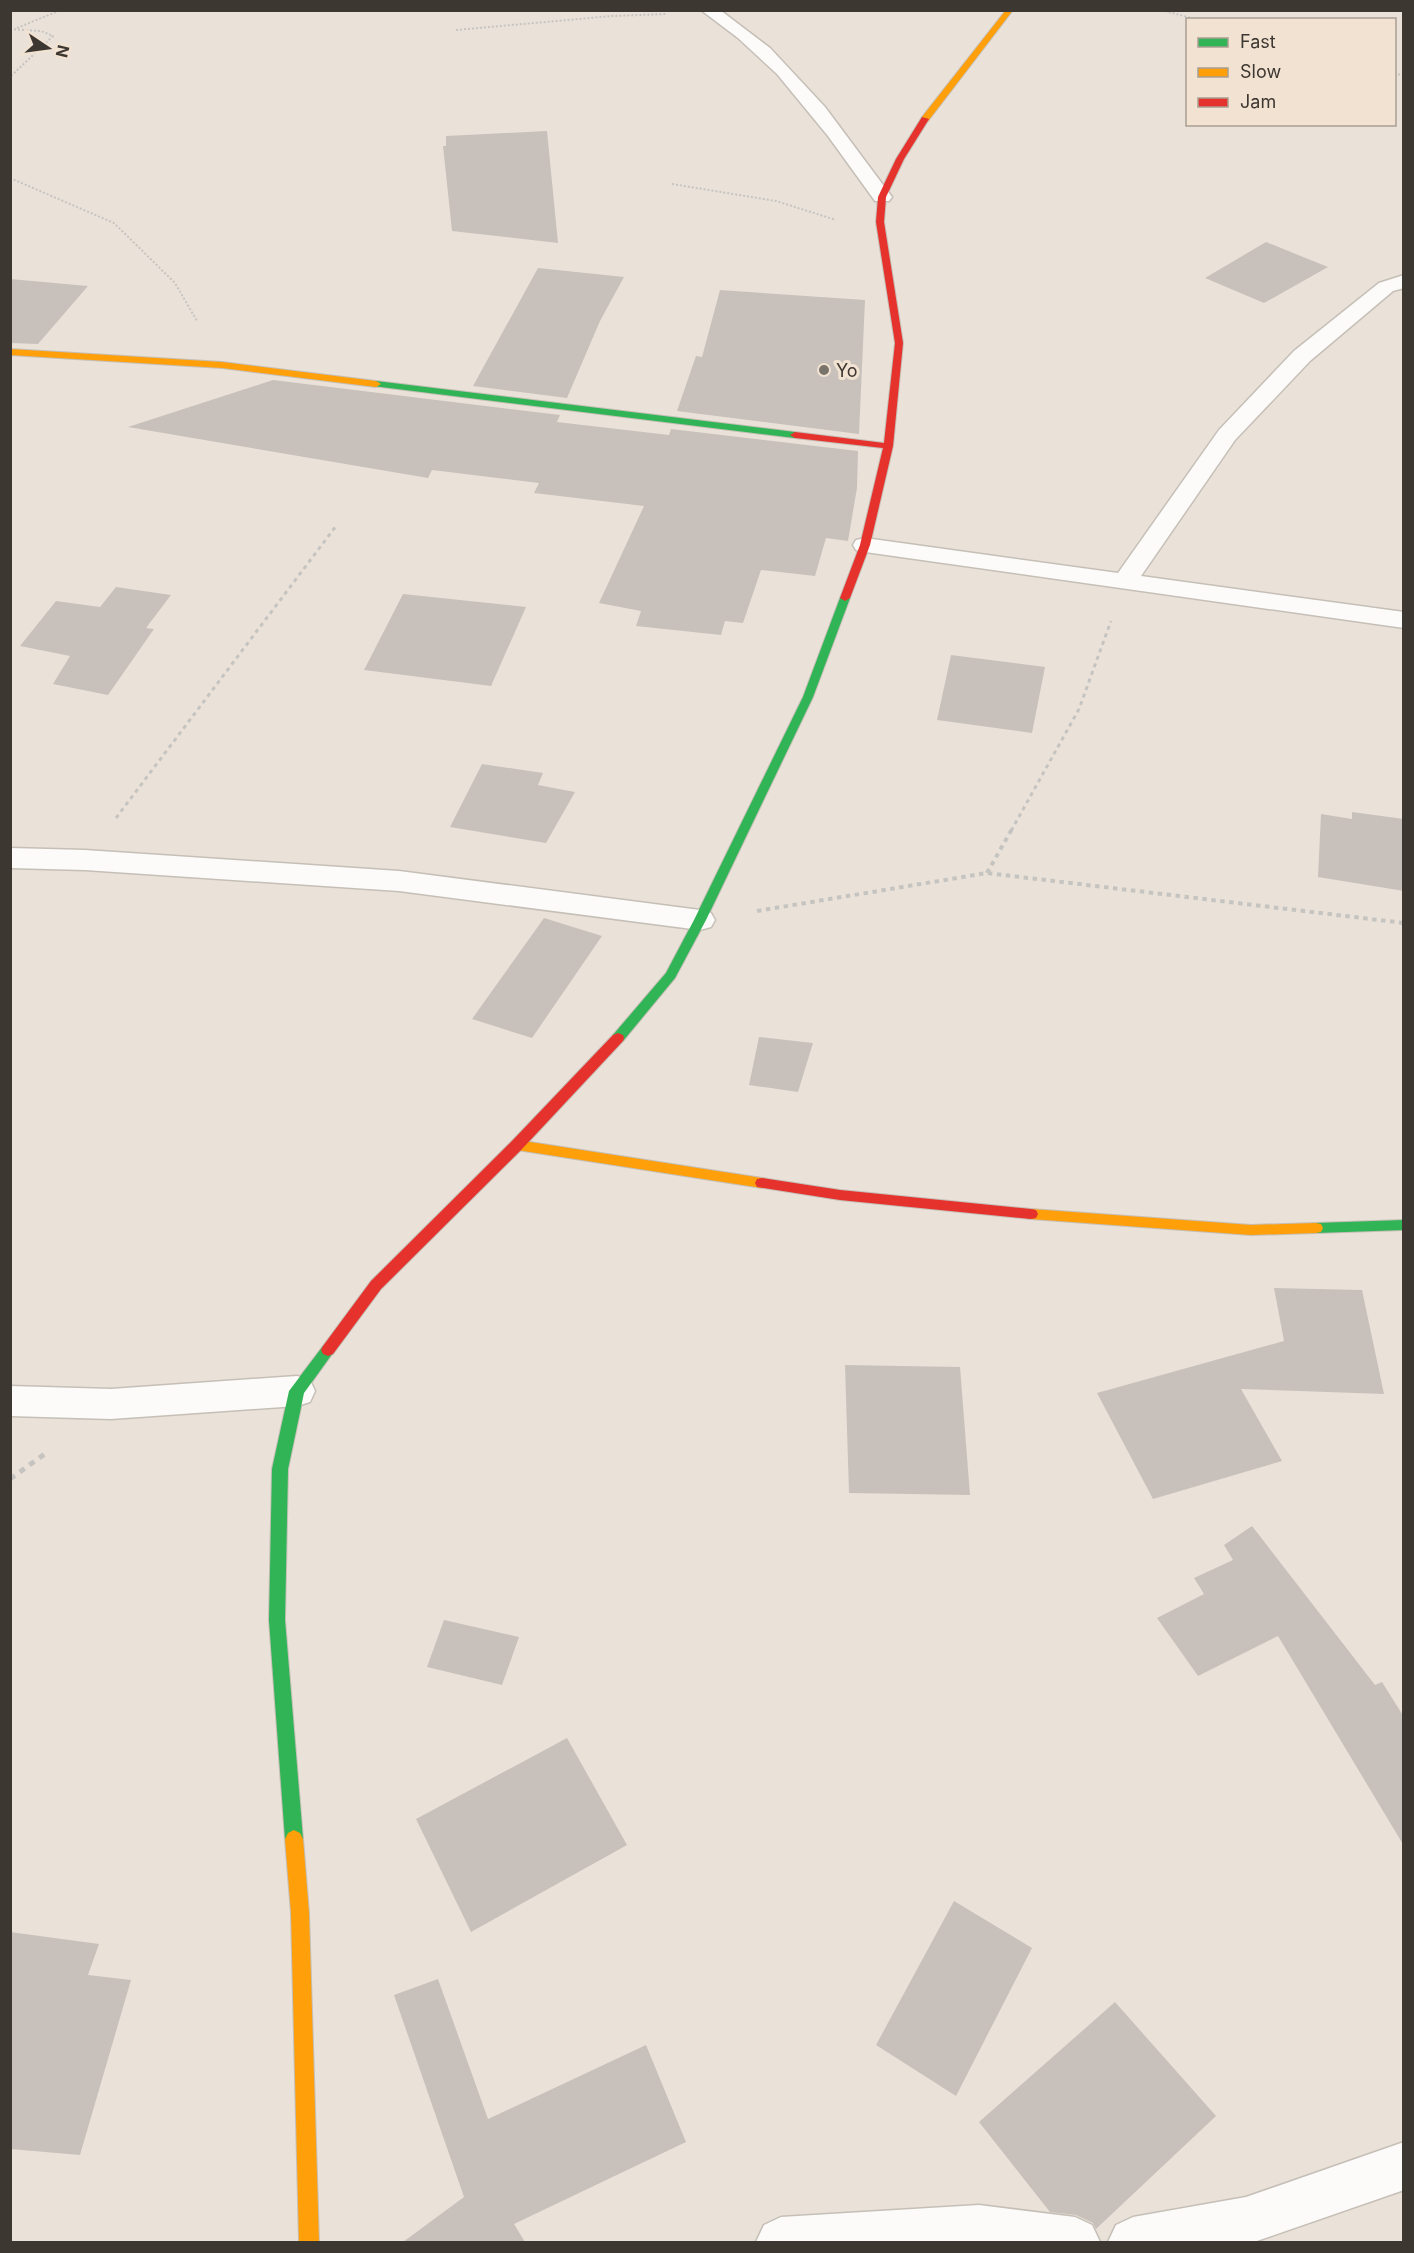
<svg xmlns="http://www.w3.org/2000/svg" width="1414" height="2253" viewBox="0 0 1414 2253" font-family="Inter,sans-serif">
<rect width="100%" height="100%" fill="#eae2d9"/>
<!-- building -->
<path fill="#c8c1bb" d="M547,131L558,243L452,231L443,146H446V136Z
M1266,242L1328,267L1264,303L1205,278Z
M538,268L624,277L600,321L567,398L473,386Z
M10,279L88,286L38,344L10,343Z
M720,290L865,300L859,434L677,411L696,356L702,357Z
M273,380L560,415L557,422L669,435L671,429L858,451L857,488L848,541L826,538L815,576L761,570L743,623L725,621L721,635L636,626L641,611L599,603L644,506L534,493L539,483L432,470L428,478L128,427Z
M116,587L171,595L146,628L154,629L108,695L53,684L70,656L20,646L56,601L100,607Z
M403,594L526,607L491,686L364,670Z
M951,655L1045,667L1032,733L937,720Z
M482,764L543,773L538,785L575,792L546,843L450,827Z
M1352,812L1404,819V891L1318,877L1321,814L1352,819Z
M544,918L602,936L532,1038L472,1019Z
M759,1037L813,1043L798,1092L749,1085Z
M1274,1288L1362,1290L1384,1394L1241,1389L1282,1461L1153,1499L1097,1393L1284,1341Z
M845,1365L960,1367L970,1495L849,1493Z
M1252,1526L1375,1685L1382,1682L1404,1717V1846L1278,1636L1198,1676L1157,1618L1204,1594L1194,1578L1233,1560L1224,1545Z
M444,1620L519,1637L502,1685L427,1667Z
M567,1738L627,1845L471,1932L416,1819Z
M954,1901L1032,1948L956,2096L876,2045Z
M10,1932L99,1944L88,1975L131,1980L80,2155L10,2149Z
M438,1979L488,2119L646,2045L686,2142L514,2224L525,2242H403L464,2197L394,1995Z
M1115,2002L1216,2116L1096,2229L1093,2223L1076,2215L1050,2212L979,2122Z"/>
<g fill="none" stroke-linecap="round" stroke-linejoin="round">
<!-- street casing -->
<g stroke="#c5bfb7" stroke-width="3">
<path id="street" d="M701,10H720L770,48L825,107L892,197L889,201H875L828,136L777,74L738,38Z
M1404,275V288L1393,291L1310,361L1235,440L1141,576L1404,612V628L865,552L856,550L853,545L856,540L865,538L1118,573L1219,430L1294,351L1379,283Z
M10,848L85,850L399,871L700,910L711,913L715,920L711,927L700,930L399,891L85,870L10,868Z
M297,1376L310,1380L315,1391L310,1402L297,1406L111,1419L10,1416V1386L111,1389Z
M1404,2142V2190L1254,2242H1108L1116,2225L1133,2217L1246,2197Z
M979,2205L1075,2217L1092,2225L1100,2242H756L764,2225L781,2217Z"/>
</g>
<!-- fast casing -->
<g stroke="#c5bfb7" stroke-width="2">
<path id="fast" d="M376,381L795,432L800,435L795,438L373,386L371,384Z
M845,595L850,598L813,697L706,920L675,978L623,1041H613L612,1038L613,1035L666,973L694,920L803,697L840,598Z
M1404,1220V1230L1316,1233L1311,1232L1309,1228L1311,1224L1316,1223Z
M328,1344L333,1346L335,1350L304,1393L288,1469L285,1620L303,1839L300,1845L294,1848L288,1845L285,1839L269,1620L272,1469L289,1391L323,1346Z"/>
</g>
<!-- slow casing -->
<g stroke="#c5bfb7" stroke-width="2">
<path id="slow" d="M1006,10H1013L928,121H922V117Z
M10,349L222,362L376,381L381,384L376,387L222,368L10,355Z
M517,1140L762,1178L767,1179L769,1183L767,1187L762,1188L517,1150L512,1149L510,1145L512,1141Z
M1031,1209L1251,1225L1316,1223L1321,1224L1323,1228L1321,1232L1316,1233L1251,1235L1031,1219L1026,1218L1024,1214L1026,1210Z
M294,1830L300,1833L303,1839L309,1913L319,2242H299L291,1913L285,1839L288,1833Z"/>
</g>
<!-- jam casing -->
<g stroke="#c5bfb7" stroke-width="2">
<path id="jam" d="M922,117L929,119L904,159L886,197L884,222L903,343L893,446L870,545L850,598L845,601L840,598L860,545L883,448L795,438L790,435L795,432L884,443L895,343L876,222L878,197L896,159Z
M618,1033L623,1035L624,1038L623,1041L522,1149L381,1289L333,1354L328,1356L323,1354L321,1350L323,1346L371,1281L512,1141L613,1035Z
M762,1178L840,1190L1031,1209L1036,1210L1038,1214L1036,1218L1031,1219L840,1200L757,1187L755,1183L757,1179Z"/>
</g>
<!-- path-far3 -->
<path stroke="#c6c4c1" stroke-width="2" stroke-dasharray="2 2" stroke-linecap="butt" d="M1161,10L1199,20
M17,28L61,10
M10,29L41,31L53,36L10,77
M456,30L612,16L667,14
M1394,74L1404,75
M10,178L114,223L175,283L197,321
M672,184L776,201L836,220"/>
<!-- path-far2 -->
<path stroke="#c6c4c1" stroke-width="3" stroke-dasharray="4 4" stroke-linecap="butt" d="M116,818L336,526
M1011,831L1079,709L1111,621"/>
<!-- path-far1 -->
<path stroke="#c6c4c1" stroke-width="4" stroke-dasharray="4.5 4.5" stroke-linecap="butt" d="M987,873L1012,829
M757,911L987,873L1404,923"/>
<!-- path -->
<path stroke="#c6c4c1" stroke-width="5" stroke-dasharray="6 6" stroke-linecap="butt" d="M10,1479L46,1453"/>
<!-- street -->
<use href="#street" fill="#fcfbf9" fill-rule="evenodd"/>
<!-- fast -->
<use href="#fast" fill="#30b455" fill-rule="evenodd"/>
<!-- slow -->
<use href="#slow" fill="#ff9f0a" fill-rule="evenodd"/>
<!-- jam -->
<use href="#jam" fill="#e5322d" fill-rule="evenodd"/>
</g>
<!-- markers -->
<circle fill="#7a736c" stroke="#f1e2d2" stroke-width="2" cx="824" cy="370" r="6"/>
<g text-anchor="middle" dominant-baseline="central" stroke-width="6" stroke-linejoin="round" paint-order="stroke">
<!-- far-poi labels -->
<g font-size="18" fill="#3d3731" stroke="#f1e2d2" text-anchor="start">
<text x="836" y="370">Yo</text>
</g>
</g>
<!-- border -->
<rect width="1414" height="2253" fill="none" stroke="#3d3731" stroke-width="24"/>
<!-- legend -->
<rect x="1186" y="18" width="210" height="108" fill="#f1e2d2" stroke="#a99e92" stroke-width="1.5"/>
<rect x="1198" y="38" width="30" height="9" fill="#30b455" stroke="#a99e92" stroke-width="1.5"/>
<text x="1240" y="48" font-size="18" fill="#3d3731">Fast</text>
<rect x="1198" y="68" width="30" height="9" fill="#ff9f0a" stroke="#a99e92" stroke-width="1.5"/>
<text x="1240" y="78" font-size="18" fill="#3d3731">Slow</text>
<rect x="1198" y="98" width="30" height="9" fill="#e5322d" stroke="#a99e92" stroke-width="1.5"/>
<text x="1240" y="108" font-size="18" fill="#3d3731">Jam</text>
<!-- north arrow -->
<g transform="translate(48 48) rotate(103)" stroke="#f1e2d2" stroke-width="4.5" paint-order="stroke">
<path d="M0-4.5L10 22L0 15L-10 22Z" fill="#3d3731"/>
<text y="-9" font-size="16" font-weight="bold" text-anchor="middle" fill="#3d3731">N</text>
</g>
</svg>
